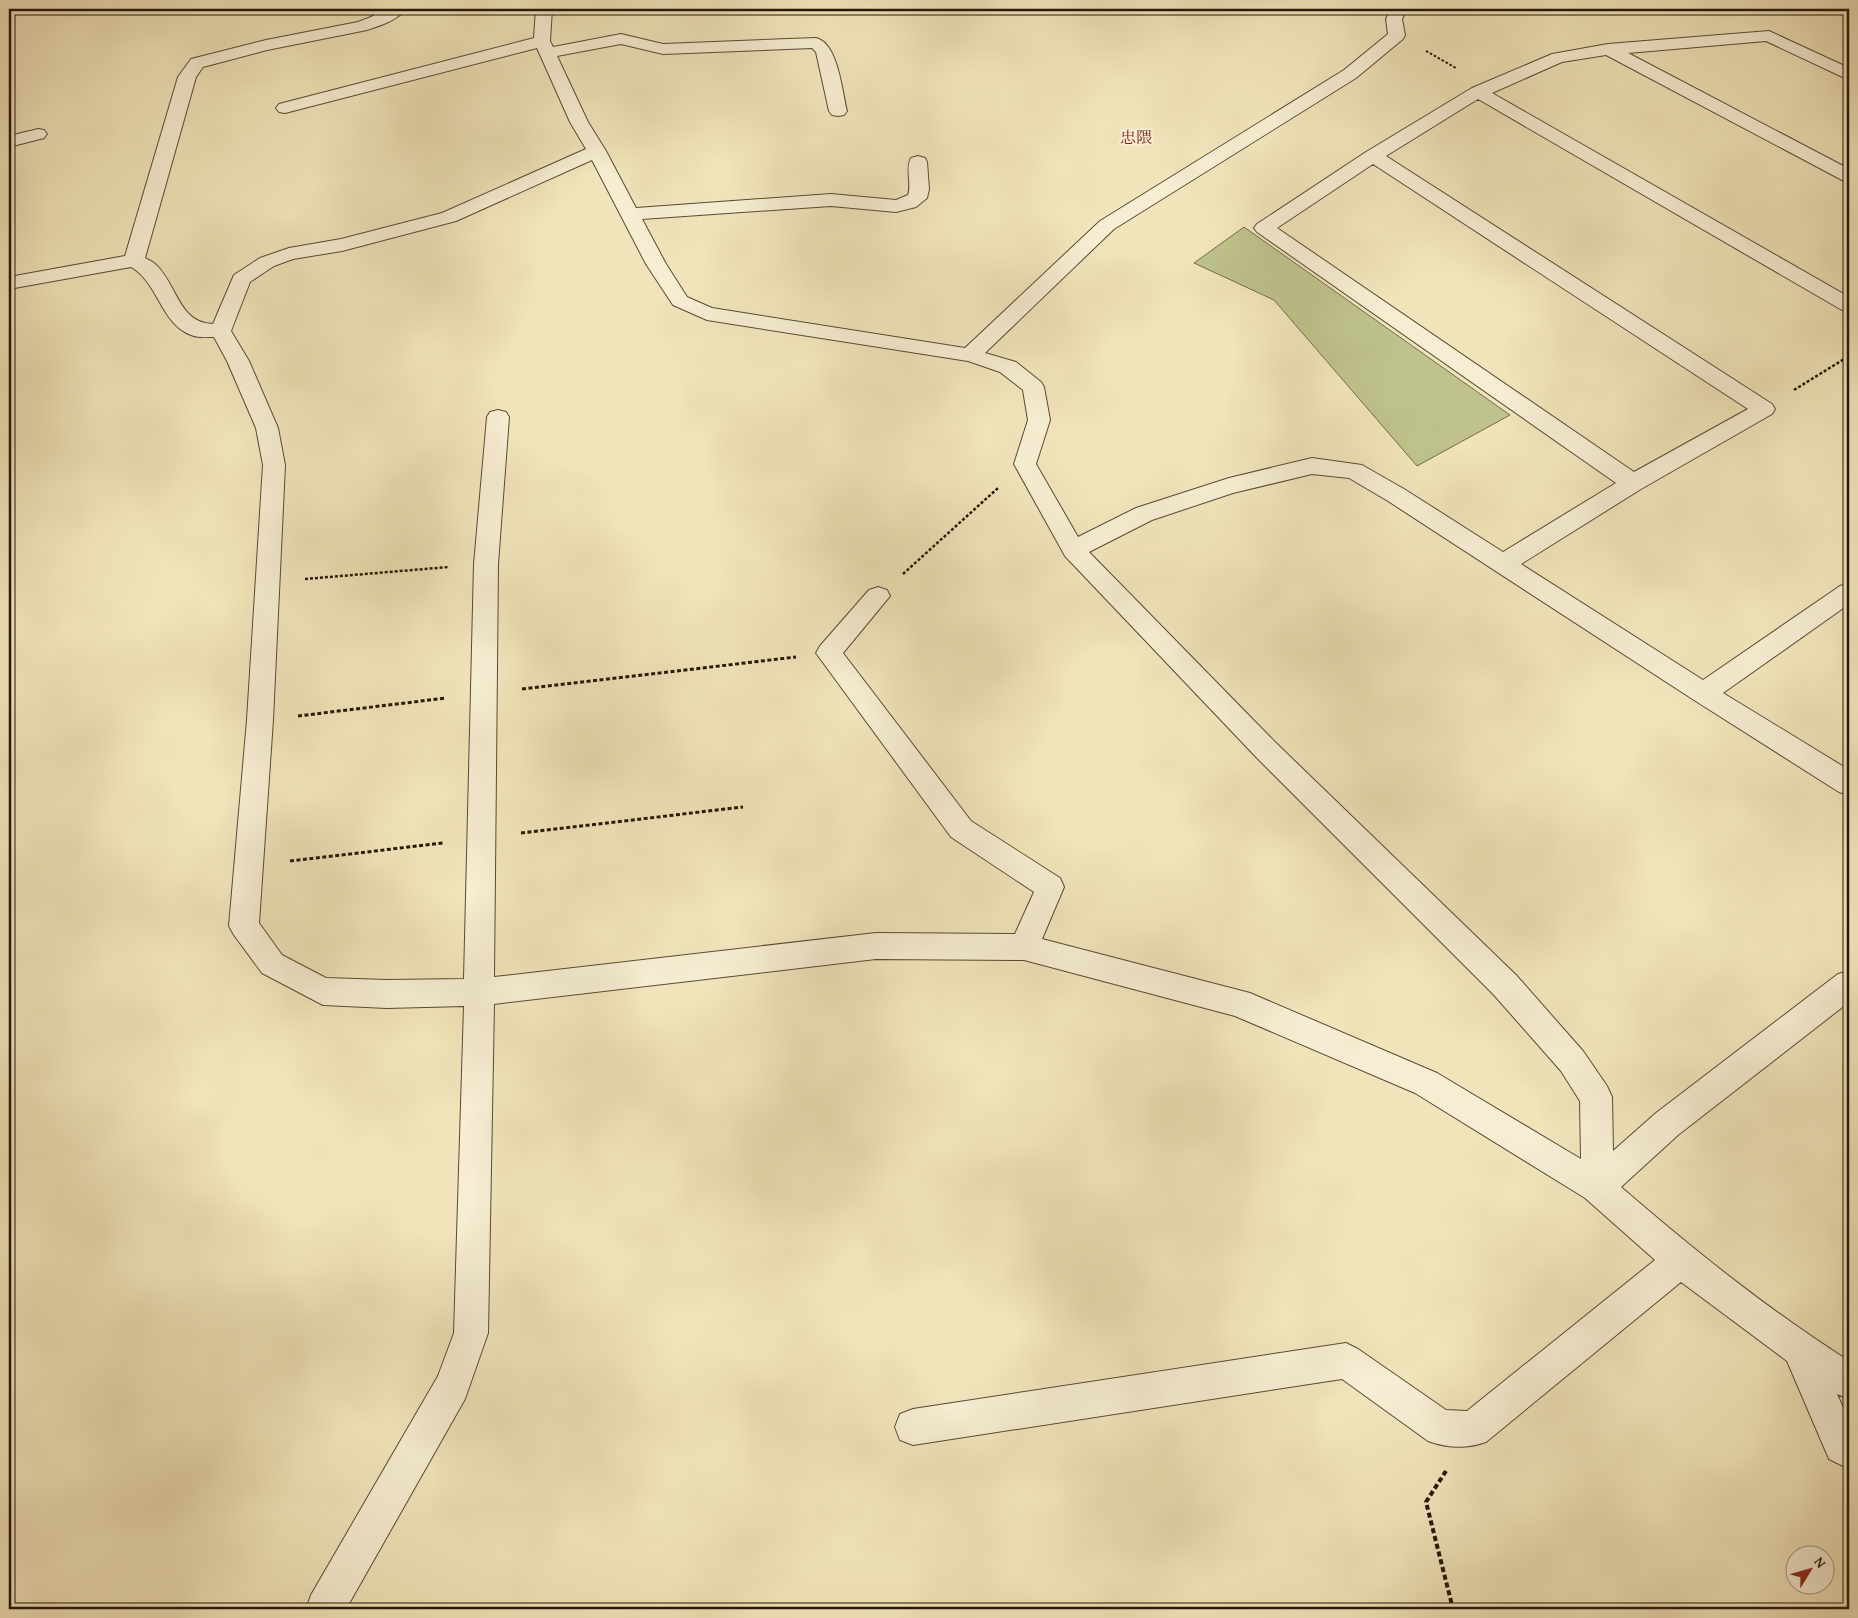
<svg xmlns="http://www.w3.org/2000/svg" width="1858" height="1618" viewBox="0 0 1858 1618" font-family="'Gentium Book Plus','Noto Serif JP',serif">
<rect width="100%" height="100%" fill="#f1e4ba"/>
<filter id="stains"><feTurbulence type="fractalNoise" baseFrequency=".004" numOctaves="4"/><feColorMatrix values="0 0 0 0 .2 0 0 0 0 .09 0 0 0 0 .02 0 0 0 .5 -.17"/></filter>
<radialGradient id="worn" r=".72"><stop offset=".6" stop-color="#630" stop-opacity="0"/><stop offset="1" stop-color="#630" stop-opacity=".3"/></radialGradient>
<!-- green -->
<path fill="#bfc28c" stroke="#726c4a" d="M1244,227L1510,415L1417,466L1274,300L1194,263Z"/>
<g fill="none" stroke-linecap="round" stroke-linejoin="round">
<!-- minor casing -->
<g stroke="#574a35" stroke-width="2">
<path id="minor" d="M386,9H406C398,20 379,26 367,30L267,50L203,67L196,77L145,258C148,260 152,261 155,264C177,283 178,323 213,324L234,275L260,258L289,248L341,239L442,213L586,149L570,122L537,48L285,113L279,112L276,108L279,104L534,38L536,9H552L550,41L553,47L621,34L663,44L816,38C838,43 842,91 847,111L844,115L838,116L832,115L829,111L816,52L812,48L663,54L621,44L557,56L588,122L606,151L636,208L831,194L896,200L908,195C912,184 905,168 911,158L918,156L925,158L927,162L929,189L927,198L916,207L896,212L831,206L642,219L666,264L687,297L712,308L965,348L1100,221L1344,70L1388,34L1386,19L1391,9H1407L1402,19L1405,35L1403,39L1356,78L1114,229L985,353L1016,362L1041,382L1044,387L1050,420L1036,464L1078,537L1136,508L1229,478L1312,458L1362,465L1404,489L1503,552L1616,483L1257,232L1254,228L1257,224L1366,152L1472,88L1552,54L1608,44L1769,31L1849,68V80L1766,41L1628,53L1849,169V182L1842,180L1606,55L1562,62L1492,93L1849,297V312L1842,310L1478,99L1386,156L1772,404L1775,409L1772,414L1641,489L1521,564L1703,680L1840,586L1849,583V604L1723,693L1849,770V795L1839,792L1694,700L1388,501L1349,478L1312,474L1233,493L1152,520L1089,552L1276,743L1516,975L1583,1051L1607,1086L1612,1097L1613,1151L1656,1113L1838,974L1849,971V1002L1678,1135L1621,1187C1694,1250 1767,1309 1849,1361V1399L1837,1394L1849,1421V1469L1829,1459L1787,1361L1681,1282L1486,1442C1467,1449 1447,1448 1428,1441L1342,1379L913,1445L900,1440L895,1427L900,1414L913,1409L1346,1343L1358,1349L1446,1410L1467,1411L1655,1260L1585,1198L1415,1093L1235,1016L1024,960L876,959L494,1004L488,1333L465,1399L346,1609H306L311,1595L438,1376L454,1333L464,1006L387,1008L323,1005L262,973L234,935L229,926L247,720L263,465L256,428L227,361L214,337C207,337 198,338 191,335C161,324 158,282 131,267L9,289V277L125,256L178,77L191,59L266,40L358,22L371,17ZM592,160L646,264L673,305L707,320L968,361L1000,372L1023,390L1028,420L1014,464L1065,556L1258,759L1494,995L1561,1071L1580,1101L1581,1159L1437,1073L1250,993L1042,939L1064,887L1060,878L971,821L843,653L890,596L887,590L878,587L869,590L820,646L816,653L951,837L1034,892L1015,934L876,933L494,977L498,564L509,417L506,412L498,410L490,412L487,417L474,564L464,979L387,980L326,978L282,955L259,923L273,720L285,465L278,428L249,361L231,331L250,282L274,266L293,259L342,251L456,221ZM1373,164L1748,409L1634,472L1277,228Z
M38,129L44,130L47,134L44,138L9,147V136Z"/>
</g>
<!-- path-far3 -->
<path stroke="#241709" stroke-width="2" stroke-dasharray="2.5 2" stroke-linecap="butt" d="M1426,51L1456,68"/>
<!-- path-far2 -->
<path stroke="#241709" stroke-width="2.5" stroke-dasharray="3 2" stroke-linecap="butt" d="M1794,390L1849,356
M903,574L998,488
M305,579L449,567"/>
<!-- path-far1 -->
<path stroke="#241709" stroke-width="3" stroke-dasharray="4 2.5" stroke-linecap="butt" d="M522,689L796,657
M298,716L446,698
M521,833L743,807
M290,861L443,843"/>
<!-- path -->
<path stroke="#241709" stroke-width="4" stroke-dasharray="5 3" stroke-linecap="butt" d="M1446,1471L1426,1502L1453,1609"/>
<!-- minor -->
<use href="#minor" fill="#f6edd2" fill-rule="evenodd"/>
</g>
<g text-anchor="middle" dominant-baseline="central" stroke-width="4.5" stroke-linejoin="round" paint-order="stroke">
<!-- far-quarter labels -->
<g font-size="16" fill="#7a1f14" stroke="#f6edd2">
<text x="1136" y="137">忠隈</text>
</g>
</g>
<!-- margin -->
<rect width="1858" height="1618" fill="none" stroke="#f1e4ba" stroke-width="30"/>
<rect x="10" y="10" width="1838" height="1598" fill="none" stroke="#241709" stroke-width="2.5"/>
<rect x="15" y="15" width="1828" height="1588" fill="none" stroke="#241709"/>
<!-- north arrow -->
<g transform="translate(1810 1570) rotate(53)"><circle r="24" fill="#f6edd2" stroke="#a29782"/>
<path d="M0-4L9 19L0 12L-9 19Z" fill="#8f2418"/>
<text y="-8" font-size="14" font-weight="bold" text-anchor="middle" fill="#241709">N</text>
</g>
<rect width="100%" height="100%" filter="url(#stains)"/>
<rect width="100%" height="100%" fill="url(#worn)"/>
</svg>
